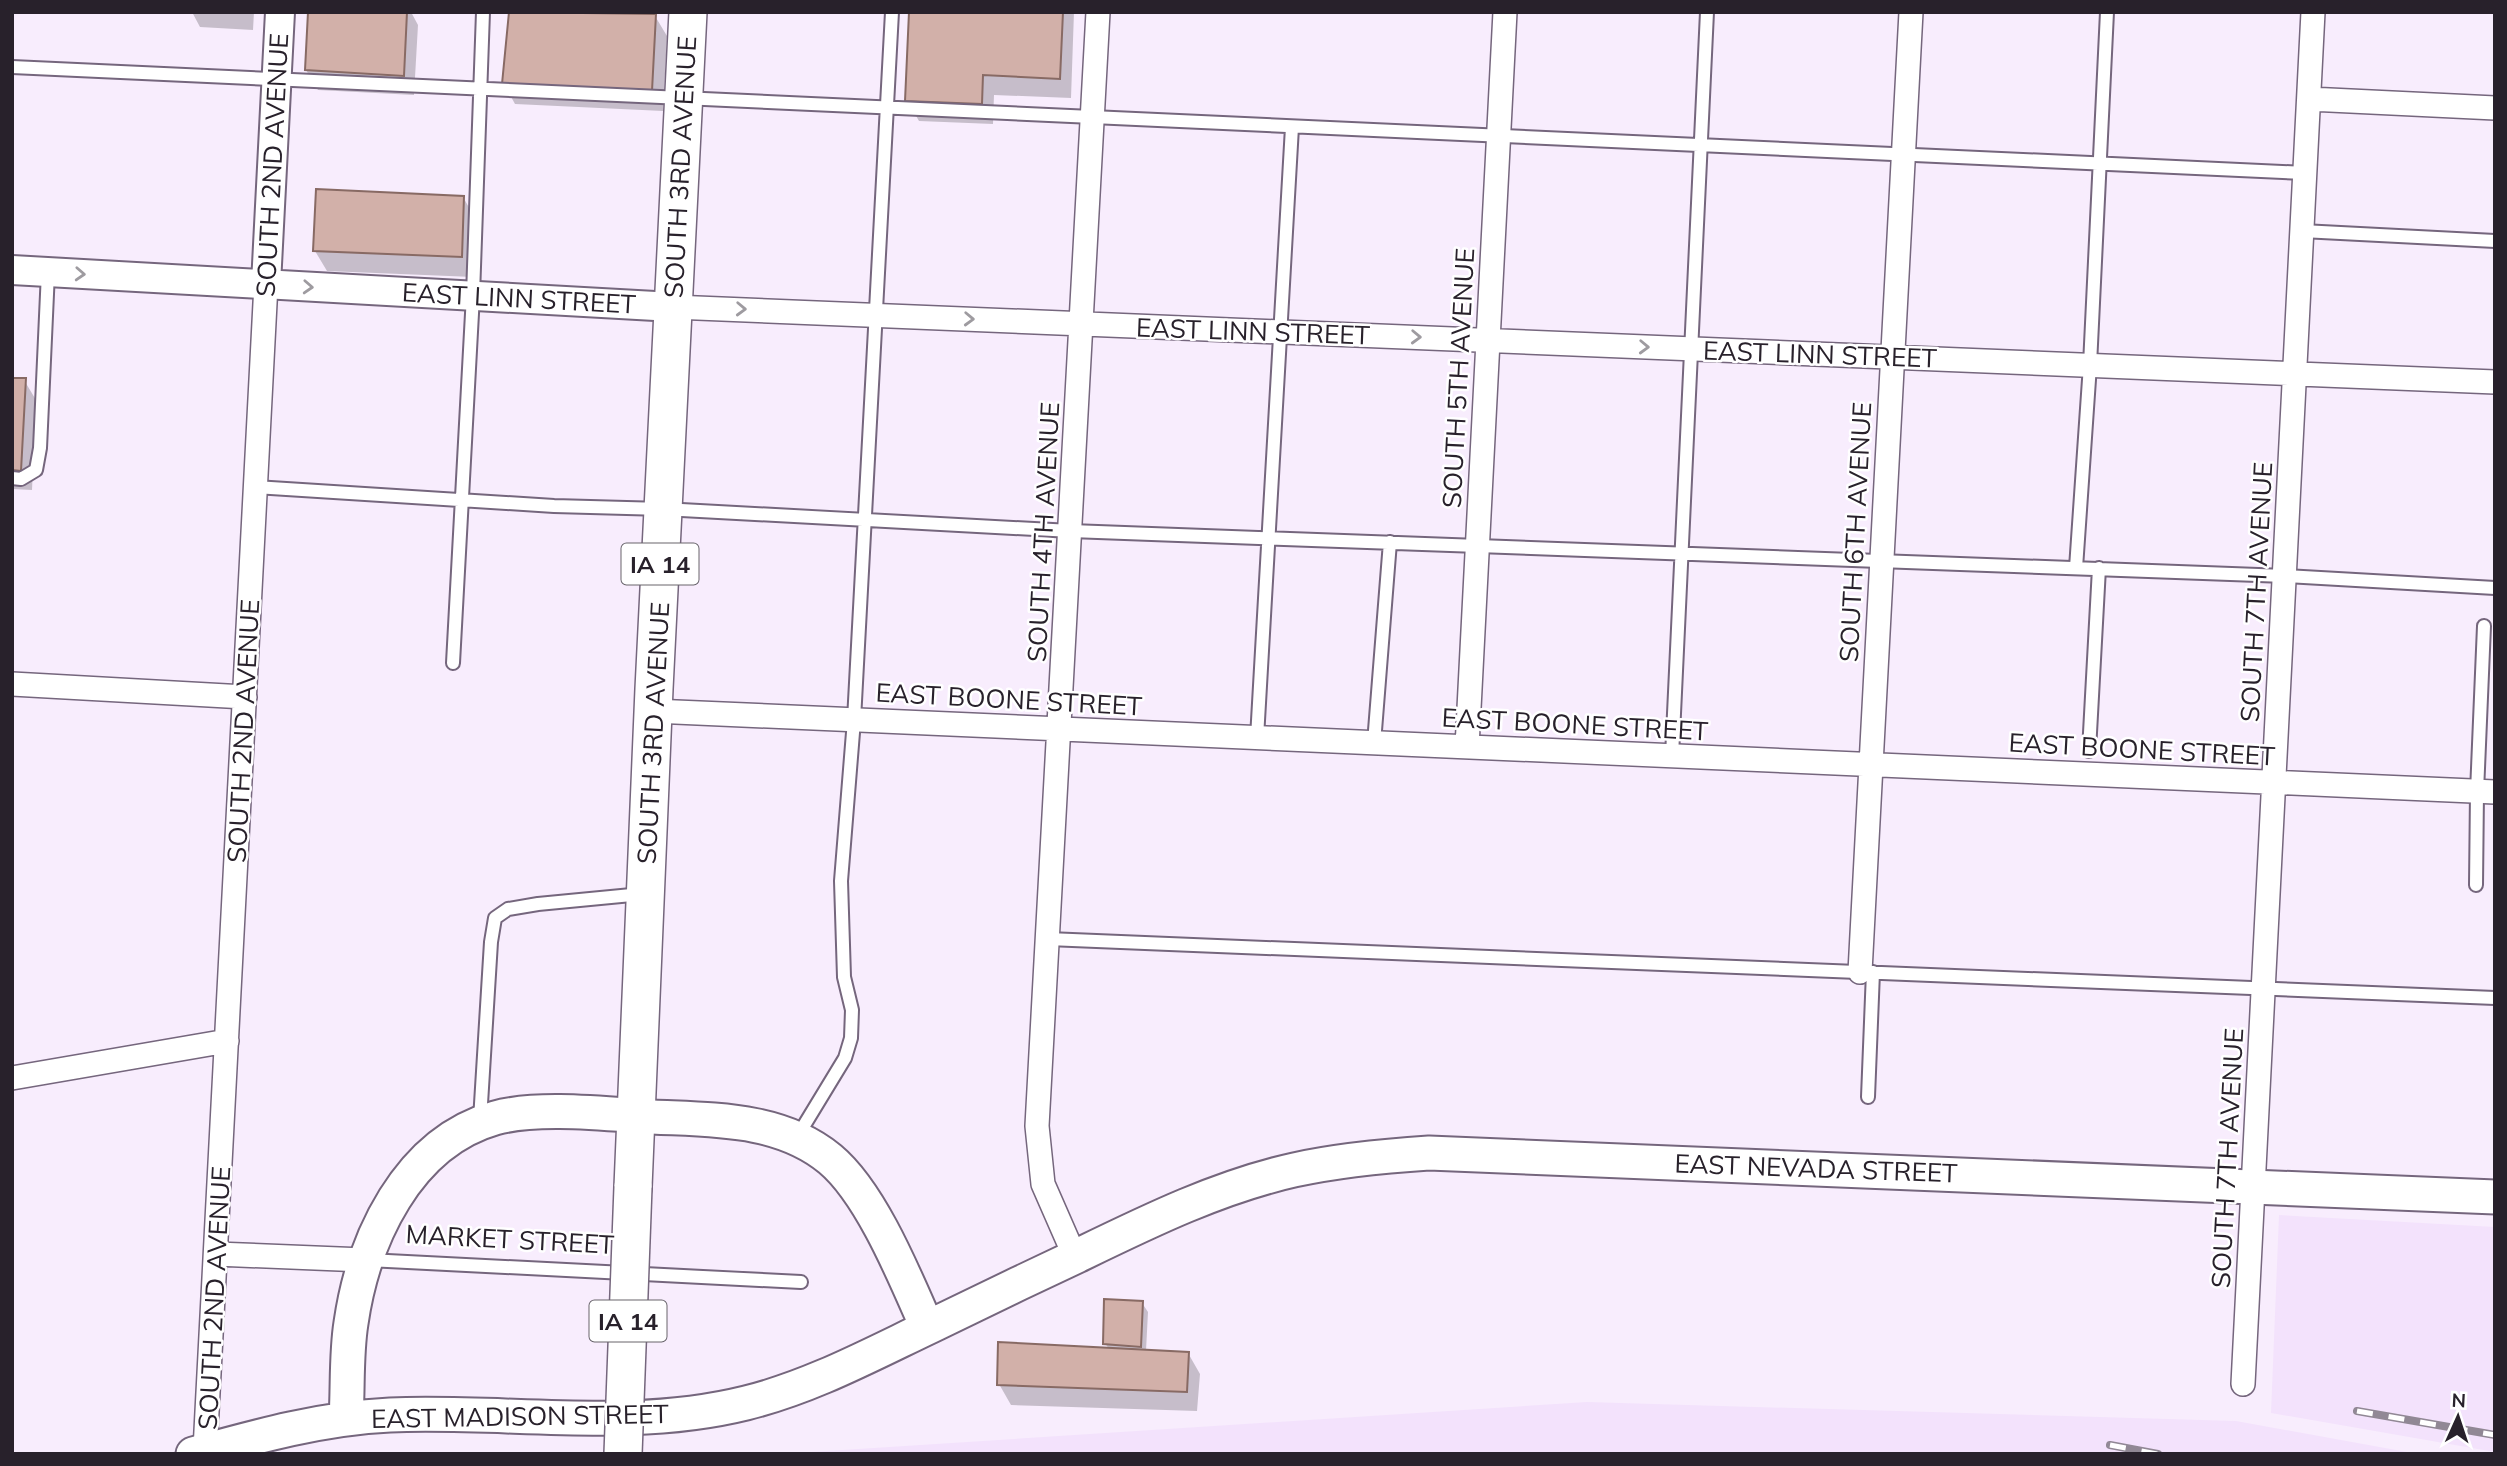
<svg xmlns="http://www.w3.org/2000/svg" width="2507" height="1466" viewBox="0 0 2507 1466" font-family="Mulish,sans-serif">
<rect width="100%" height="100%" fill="#f8edfd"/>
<!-- built -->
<path fill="#f3e2fc" d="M2279,1215L2495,1227V1452L2271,1413Z
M1587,1402L2236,1421L2418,1454H780Z"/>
<!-- shadow -->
<path fill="#0003" d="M192,12H254L253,30L200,27Z
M309,12H411L418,25L414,95L318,90L306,70Z
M510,12L655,16L667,36L663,111L515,104L504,84Z
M911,12H1074L1071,98L994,95L993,124L919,121L907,100Z
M463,197L475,218L473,277L327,271L315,251Z
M12,379L24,380L36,400L32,490L12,489Z
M1142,1303L1148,1312L1146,1351L1188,1353L1200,1374L1197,1411L1011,1405L999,1384L1109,1349L1105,1343Z"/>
<!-- building -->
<path fill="#d2b0a9" stroke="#886a64" stroke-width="2" d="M308,12H407L404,76L305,70Z
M509,12L656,14L652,91L502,84Z
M909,12H1063L1060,79L983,75L982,104L905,101Z
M316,189L464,196L462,257L313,251Z
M12,378H26L21,471L12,470Z
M1104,1299L1143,1301L1141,1347L1103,1344Z
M998,1342L1189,1352L1187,1392L997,1385Z"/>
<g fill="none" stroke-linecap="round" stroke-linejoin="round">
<!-- service casing -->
<g stroke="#75667d" stroke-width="16">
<path id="service" d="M12,67L2305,173
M2302,231L2495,241
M12,478L21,479L36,470L40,448L48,272
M255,487L554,506L663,509L1071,531L2285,576L2495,588
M2076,568L2090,365L2107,12
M453,663L473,295L483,12
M1257,738L1292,127
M1374,743L1390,542
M2089,751L2099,568
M1672,756L1707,12
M2476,885L2477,792L2484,626
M1048,939L2495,998
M1868,1097L1873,972
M480,1120L491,942L495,918L508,909L538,904L642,894
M797,1137L845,1058L851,1038L852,1010L844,977L841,881L854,720L892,12
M368,1260L801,1282"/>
</g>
<!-- minor casing -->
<g stroke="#75667d" stroke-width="26">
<path id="minor" d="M2309,99L2495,108
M673,307L2495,382
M12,684L245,697
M653,711L2495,792
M1467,747L1505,12
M1860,972L1911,12
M12,1078L227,1041
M216,1254L364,1260
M1075,1257L1043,1184L1037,1126L1098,12
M2243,1384L2313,12
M205,1450L266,284"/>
</g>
<!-- tertiary casing -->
<g stroke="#75667d" stroke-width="32">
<path id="tertiary" d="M12,270L673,307
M266,284L280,12"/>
</g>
<!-- secondary casing -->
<g stroke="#75667d" stroke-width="37">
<path id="secondary" d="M346,1419C348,1387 346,1354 351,1323C363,1240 407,1143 495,1118C538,1106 607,1114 653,1117C714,1120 780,1118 830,1159C871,1193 905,1277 927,1327
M193,1454C258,1436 323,1418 390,1415C509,1410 629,1432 746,1403C811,1387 870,1355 931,1326C980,1302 1028,1279 1077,1256C1147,1222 1218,1187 1294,1170C1339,1160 1383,1156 1429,1153L2495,1197"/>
</g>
<!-- primary casing -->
<g stroke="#75667d" stroke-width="40">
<path id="primary" d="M633,1187L654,689L688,12"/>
</g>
<!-- service -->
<use href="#service" stroke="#fff" stroke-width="12"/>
<!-- minor -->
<use href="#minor" stroke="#fff" stroke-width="23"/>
<!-- tertiary -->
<use href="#tertiary" stroke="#fff" stroke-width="28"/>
<!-- secondary -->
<use href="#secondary" stroke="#fff" stroke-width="33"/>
<!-- primary -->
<use href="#primary" stroke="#fff" stroke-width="37"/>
<!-- rail casing -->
<g stroke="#918895" stroke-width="8">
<path id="rail" d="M2357,1411L2495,1435
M2110,1445L2158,1454"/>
</g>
<!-- rail -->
<use href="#rail" stroke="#fff" stroke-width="5" stroke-dasharray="16" stroke-linecap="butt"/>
<!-- primary-bridge casing -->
<g stroke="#75667d" stroke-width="40" stroke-linecap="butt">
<path id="primary-bridge" d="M623,1454L633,1187"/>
</g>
<!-- primary-bridge -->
<use href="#primary-bridge" stroke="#fff" stroke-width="37"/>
</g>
<!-- one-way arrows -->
<defs><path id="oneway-chevron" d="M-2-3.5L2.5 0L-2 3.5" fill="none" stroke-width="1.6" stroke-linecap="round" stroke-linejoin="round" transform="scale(1.75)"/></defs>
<g stroke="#9e9ba0">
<use href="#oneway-chevron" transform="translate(80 274) rotate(3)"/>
<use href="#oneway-chevron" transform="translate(308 287) rotate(3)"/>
<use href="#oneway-chevron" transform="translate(741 309) rotate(2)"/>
<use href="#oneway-chevron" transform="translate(969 319) rotate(2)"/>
<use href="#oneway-chevron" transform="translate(1416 337) rotate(2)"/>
<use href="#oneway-chevron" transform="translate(1644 347) rotate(2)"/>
</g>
<g text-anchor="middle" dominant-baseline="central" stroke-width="5" stroke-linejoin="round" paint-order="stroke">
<!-- shield labels -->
<g fill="#fff" stroke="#68646b" stroke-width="2">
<rect x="621.5" y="543.5" width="77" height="41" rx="5"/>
<rect x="589.5" y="1300.5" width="77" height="41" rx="5"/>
</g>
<g font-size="24" font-weight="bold" fill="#28212b">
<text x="660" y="564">IA 14</text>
<text x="628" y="1321">IA 14</text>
</g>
<!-- street labels -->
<g font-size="26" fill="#28212b" stroke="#fff">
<text transform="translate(272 165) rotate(-87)">SOUTH 2ND AVENUE</text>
<text transform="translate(680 167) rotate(-87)">SOUTH 3RD AVENUE</text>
<text transform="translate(519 298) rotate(3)">EAST LINN STREET</text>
<text transform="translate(1253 331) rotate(2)">EAST LINN STREET</text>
<text transform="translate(1820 354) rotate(2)">EAST LINN STREET</text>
<text transform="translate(1458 378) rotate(-87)">SOUTH 5TH AVENUE</text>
<text transform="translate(1043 532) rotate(-87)">SOUTH 4TH AVENUE</text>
<text transform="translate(1855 532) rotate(-87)">SOUTH 6TH AVENUE</text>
<text transform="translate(2256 592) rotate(-87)">SOUTH 7TH AVENUE</text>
<text transform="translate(1009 699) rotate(3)">EAST BOONE STREET</text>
<text transform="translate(1575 724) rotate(3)">EAST BOONE STREET</text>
<text transform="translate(243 731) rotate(-87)">SOUTH 2ND AVENUE</text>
<text transform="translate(653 733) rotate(-87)">SOUTH 3RD AVENUE</text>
<text transform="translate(2142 749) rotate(3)">EAST BOONE STREET</text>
<text transform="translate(2227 1158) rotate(-87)">SOUTH 7TH AVENUE</text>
<text transform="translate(1816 1168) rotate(2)">EAST NEVADA STREET</text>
<text transform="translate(510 1239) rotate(3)">MARKET STREET</text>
<text transform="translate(214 1298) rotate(-87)">SOUTH 2ND AVENUE</text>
<text transform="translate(520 1416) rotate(-1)">EAST MADISON STREET</text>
</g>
</g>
<!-- border -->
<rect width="2507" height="1466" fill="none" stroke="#28212b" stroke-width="28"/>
<!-- north arrow -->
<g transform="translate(2458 1417) rotate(3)" stroke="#ffffff" stroke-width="5" paint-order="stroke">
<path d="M0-5L12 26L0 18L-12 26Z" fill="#28212b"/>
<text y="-10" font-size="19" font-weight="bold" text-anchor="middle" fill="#28212b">N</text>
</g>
</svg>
